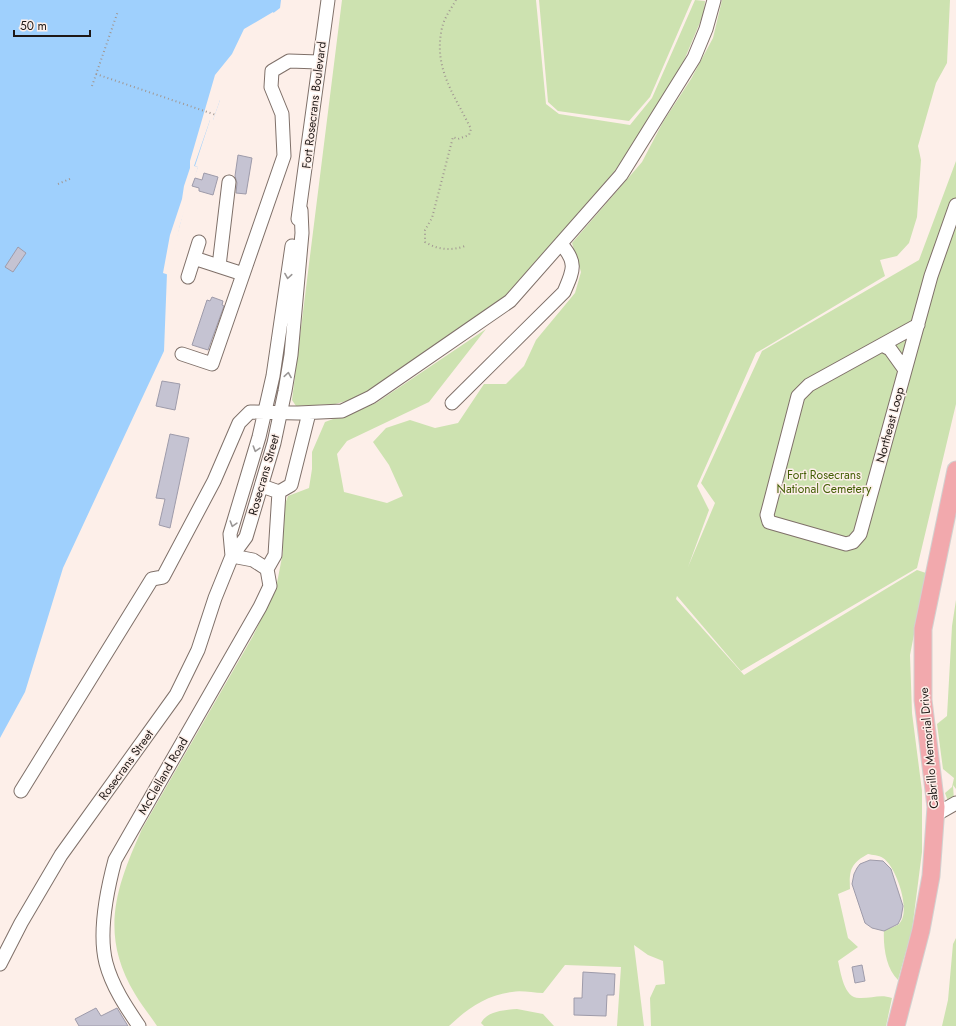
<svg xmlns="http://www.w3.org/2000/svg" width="956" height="1026" viewBox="0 0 956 1026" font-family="Jost,sans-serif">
<rect width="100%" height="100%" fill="#fdefe9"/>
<!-- green -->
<path fill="#cde2b0" d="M342,0H536L546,104L559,114L630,125L652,98L695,0L705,1L704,13L677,77L637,141L610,177L506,295L381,384L354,399L335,404L296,406L292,400Z
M539,0H692L650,97L629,121L558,111L548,102Z
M722,0H950L947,63L936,83L918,146L921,160L917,217L909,243L897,256L880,260L885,276L756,353L697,486L709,510L688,567L715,503L701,483L762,351L919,260L956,161V404L917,568L741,671L677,596L676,599L744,675L917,570L926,573L910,655L912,713L922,791V852L912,930L898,980C886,969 883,946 884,930C888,928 895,927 899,924C912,912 896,866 883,858C879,855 872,855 868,854C851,863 849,870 850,889L838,894L848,938L858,947L838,961C841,973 844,1000 861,998C873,998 881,994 892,998L886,1026H651L650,998L656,985L665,984L663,961L648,955L634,945L644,1026H617L621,967L565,965L543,993C533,993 521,990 512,992C486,995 467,1009 449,1026H157C150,1015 141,1005 135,994C99,934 116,887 142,829L253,636L276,588L283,552V510L288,496L309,488L312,469V452L325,422L376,403L486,329L429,402L347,441L337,454L344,492L387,503L403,496L389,465L373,442L386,428L410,420L435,428L458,423L484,384H506L524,366L536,340L575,293L581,272L572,243L642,162L663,122L691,79L713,38Z
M956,600V789L953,785L954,801H948L945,793L952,787L954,778L943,769L937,724L947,716L952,626Z
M956,938V1026H942L948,1000L953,944Z
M517,1009L543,1014L554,1026H484L481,1023C487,1011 505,1010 517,1009Z"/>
<!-- water -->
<path fill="#9fd0fd" d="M0,0H281L280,8L247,33L218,83L220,100L213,120H210L195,166L198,167L189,191L167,273L164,351L63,568L25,692L0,738Z"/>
<!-- pier -->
<path fill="#fdefe9" d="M273,12L275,15L249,34L220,84V100L213,120H210L194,166L198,167L180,225L169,275L163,273L170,235L182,199L184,186L190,168V161L215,75L232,54L244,29Z"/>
<!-- building -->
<path fill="#c5c3d2" stroke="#9e9baa" d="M238,155L252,158L246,194L236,193L237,183L235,176Z
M204,173L218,177L213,195L199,191V188L192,186L195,178L202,180Z
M18,247L26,253L13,272L5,267Z
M212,297L223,301L222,305L224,306L208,350L192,345L207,300L210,301Z
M162,381L180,384L175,410L156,406Z
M170,434L189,438L170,528L159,525L165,499L156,498Z
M870,860L883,861L891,869L903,906L901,918L898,924L884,931L872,928L865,923L852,884L854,874L857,868L860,864Z
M862,965L865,981L855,983L852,967Z
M583,972L615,974L614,995H607L606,1016L574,1015V998H582Z
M96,1008L101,1016L117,1008L128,1026H79L75,1019Z"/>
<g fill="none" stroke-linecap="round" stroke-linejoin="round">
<!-- minor casing -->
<g stroke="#7f7069" stroke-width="15">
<path id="minor" d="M298,219L328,0
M194,258L199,242
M219,266L229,182
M188,277L194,258L243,274
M918,325L809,385L798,396L767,515L769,522L846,544L853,542L860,534L931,276L956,205
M882,345L890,349L905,370
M182,354L212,364L284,156L282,114L271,87L272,71L289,61L319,62
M452,403L564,292C573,271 578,263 561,244
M262,486L279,492L275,555L267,569
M279,492L291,485L309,413
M232,556L230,534L259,437L273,376L292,246
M21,791L152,579L163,577L214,481L239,423L250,412L298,413L342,411L371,397L510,301L621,175L694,58L706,29L714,0
M935,815L956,803
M0,964L21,923L61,855L176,695L198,650L215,598L232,556L246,537L274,443L285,391L291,355L302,233L301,210
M139,1026C126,1007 112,986 106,963C98,932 107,890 115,860L260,607L270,586L267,569L253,560L232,556"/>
</g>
<!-- major casing -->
<g stroke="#d2d1d0" stroke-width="19">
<path id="major" d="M896,1026L921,930L931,876L936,807L923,700V629L956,470"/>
</g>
<!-- path -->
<path stroke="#a19792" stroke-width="2" stroke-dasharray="1 3" stroke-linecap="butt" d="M456,0C451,9 444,18 442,28C433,68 454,94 471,129L469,135L458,139L453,137L432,218L425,230V242C438,250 451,251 465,246
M96,74L216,115
M92,86L118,11
M58,184L72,178"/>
<!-- minor -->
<use href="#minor" stroke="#fff" stroke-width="13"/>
<!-- major -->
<use href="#major" stroke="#f2a9ad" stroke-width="17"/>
</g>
<!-- one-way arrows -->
<defs><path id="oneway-chevron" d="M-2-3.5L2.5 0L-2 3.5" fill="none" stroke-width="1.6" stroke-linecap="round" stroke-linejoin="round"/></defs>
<g stroke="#9a9796">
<use href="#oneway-chevron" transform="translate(288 276) rotate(99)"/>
<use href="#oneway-chevron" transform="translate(288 375) rotate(-81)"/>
<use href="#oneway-chevron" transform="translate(256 449) rotate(107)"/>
<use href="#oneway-chevron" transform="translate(233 524) rotate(107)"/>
</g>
<g text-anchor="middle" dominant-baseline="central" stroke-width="3" stroke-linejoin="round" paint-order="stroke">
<!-- street labels -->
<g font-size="12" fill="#1e1816" stroke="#fdefe9">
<text transform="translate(314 105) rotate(-83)">Fort Rosecrans Boulevard</text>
<text transform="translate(890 425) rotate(-75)">Northeast Loop</text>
<text transform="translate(264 475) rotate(-74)">Rosecrans Street</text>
<text transform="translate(929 748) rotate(-95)">Cabrillo Memorial Drive</text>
<text transform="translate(126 765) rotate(-54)">Rosecrans Street</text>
<text transform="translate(163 776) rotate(-60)">McClelland Road</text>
</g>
<!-- park labels -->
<g font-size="12" fill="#445f06" stroke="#fdefe9">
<text x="824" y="475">Fort Rosecrans<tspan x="824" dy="14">National Cemetery</tspan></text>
</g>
</g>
<!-- scale -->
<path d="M14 30v6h76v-6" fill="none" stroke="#1e1816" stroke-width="2"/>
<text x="20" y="30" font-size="12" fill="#1e1816" stroke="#fdefe9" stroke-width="3" paint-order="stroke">50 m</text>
</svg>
